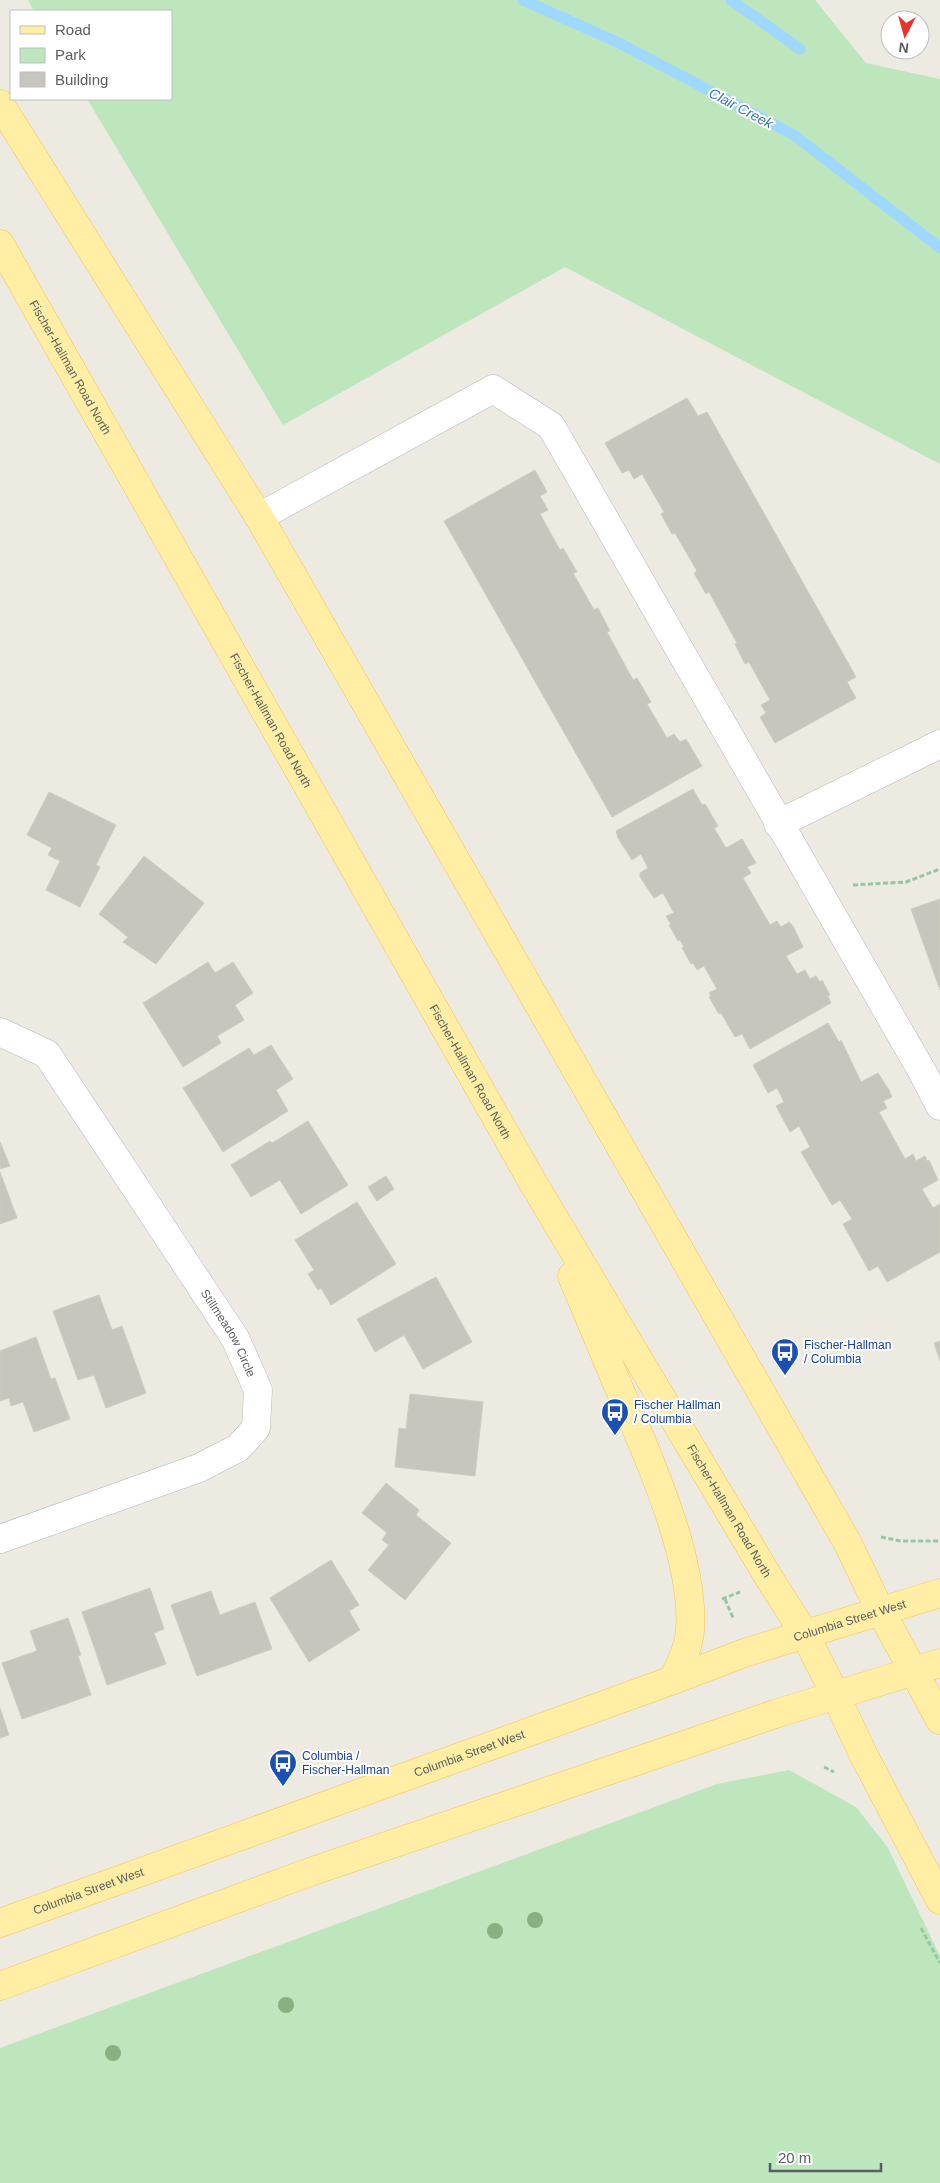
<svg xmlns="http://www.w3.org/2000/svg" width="940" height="2183" viewBox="0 0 940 2183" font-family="Helvetica,sans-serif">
<rect width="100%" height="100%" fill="#edeae1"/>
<!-- green -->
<path fill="#bde6bc" d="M28,0H815L866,63L940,79V464L565,267L283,425L87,99H171V11H34Z
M789,1770L856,1807L888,1848L940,1956V2183H0V2048L717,1784Z"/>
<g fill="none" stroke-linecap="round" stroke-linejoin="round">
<!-- stream -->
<path stroke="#9fd8ff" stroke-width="11" d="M523,0L619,43L794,135L940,248
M731,0L800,49"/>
</g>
<!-- building -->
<path fill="#c8c5be" stroke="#d2cbbf" d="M687,398L698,416L707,412L856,677L847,682L856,698L775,743L760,717L766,713L761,705L770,700L749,662L745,664L735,644L737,643L709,592L706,594L694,573L697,571L675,533L672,534L661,514L664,512L642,474L634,479L629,470L622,473L605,443Z
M535,470L547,492L540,496L548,510L540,514L560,550L563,548L577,572L573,573L594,610L598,608L610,631L607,632L633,680L637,678L651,702L647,704L667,738L674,734L680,742L686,739L702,766L612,817L444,521Z
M693,789L702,805L705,804L718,826L714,828L726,848L742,839L756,863L747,867L751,873L743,878L770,925L777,921L781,927L789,922L793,926L803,947L786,956L797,974L805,970L810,979L816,976L820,982L822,980L830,995L828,996L831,1003L750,1049L742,1034L735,1037L721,1013L719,1014L709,997L711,996L709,993L717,989L704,966L697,970L693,963L691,964L682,948L684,947L680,940L678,941L669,925L671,924L666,916L674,913L663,893L654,898L640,877V873L648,868L641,854L632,860L618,838L616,831Z
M49,792L116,825L96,865L100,867L80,907L46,890L60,861L48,855L52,848L27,835Z
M144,856L204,903L156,964L123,942L128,937L99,914Z
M940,899V990L911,909Z
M208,962L215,973L233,962L253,993L235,1005L244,1020L217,1036L221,1043L183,1067L143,1003Z
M828,1023L839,1042L841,1040L861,1082L878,1073L889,1090L892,1097L883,1101L887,1108L879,1112L905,1159L913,1154L916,1161L925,1156L927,1161L929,1160L938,1180L922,1189L933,1208L940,1204V1252L887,1282L878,1266L869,1271L843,1224L852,1219L840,1200L832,1205L801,1152L810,1147L799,1126L790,1132L776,1106L784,1102L777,1088L768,1093L753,1065Z
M271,1045L293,1079L276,1090L288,1111L223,1152L183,1088L249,1048L254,1055Z
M308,1121L348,1185L301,1214L280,1180L251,1197L231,1165L270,1141L272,1143Z
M0,1142L10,1166L0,1169Z
M0,1172L17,1218L0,1224Z
M386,1176L394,1189L377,1201L368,1187Z
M357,1202L396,1264L331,1305L321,1288L318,1290L308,1274L314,1270L295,1240Z
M436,1277L472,1342L423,1369L404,1335L375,1352L357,1319Z
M99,1295L112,1330L122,1326L146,1393L106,1408L94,1375L78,1380L53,1311Z
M36,1337L51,1379L55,1378L70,1419L34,1432L23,1402L11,1406L9,1398L0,1401V1351Z
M940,1341V1361L934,1343Z
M410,1394L483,1402L475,1476L395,1467L399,1428L406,1429Z
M386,1483L419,1510L416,1515L451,1543L405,1600L368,1570L389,1545L382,1540L387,1533L362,1513Z
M331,1560L359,1605L349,1611L360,1630L309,1662L270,1598Z
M150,1588L164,1629L154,1633L166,1664L107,1685L82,1612Z
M211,1591L220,1615L255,1602L272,1649L197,1676L171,1605Z
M68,1618L81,1655L78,1656L91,1695L22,1719L2,1663L37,1651L30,1631Z
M0,1708L9,1735L0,1738Z"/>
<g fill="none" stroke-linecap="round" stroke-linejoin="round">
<!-- minor casing -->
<g stroke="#b4b8bc" stroke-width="29">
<g id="minor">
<path d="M259,517L493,389L551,426L923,1073L940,1106"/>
<path d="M778,824L940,744"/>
<path id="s1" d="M0,1032L47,1054L235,1338L258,1390L256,1428L238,1448L199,1468L0,1539"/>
</g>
</g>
<!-- major casing -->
<g stroke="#f5c352" stroke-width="29">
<g id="major">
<path d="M0,104L259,517L847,1542L880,1610L940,1720"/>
<path id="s2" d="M0,244L532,1181L769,1578L804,1633L836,1696L863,1754L940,1900"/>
<path d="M572,1276C591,1321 609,1365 628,1409C654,1470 695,1564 690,1630C689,1648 680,1664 673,1680"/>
<path id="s3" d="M0,1923L673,1680L747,1652L940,1593"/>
<path d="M0,1986L310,1872L775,1714L940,1663"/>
</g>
</g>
<!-- path -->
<path stroke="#95c7a2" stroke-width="3" stroke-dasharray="5 2.5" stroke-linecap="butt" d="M853,885L906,882L940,869
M881,1537L901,1541H940
M722,1599L740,1592
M725,1599L733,1618
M824,1767L834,1772
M921,1928L940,1963"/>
<!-- minor -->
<use href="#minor" stroke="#fff" stroke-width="28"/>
<!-- major -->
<use href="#major" stroke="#ffeea4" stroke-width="28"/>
</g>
<!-- trees -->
<g fill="#86b181">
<circle cx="535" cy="1920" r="8"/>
<circle cx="495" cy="1931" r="8"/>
<circle cx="286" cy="2005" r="8"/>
<circle cx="113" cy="2053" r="8"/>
</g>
<!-- icons -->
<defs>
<g id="bus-pin" transform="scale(1.4375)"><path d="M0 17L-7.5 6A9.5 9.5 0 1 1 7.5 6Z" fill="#1a4fb4" stroke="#fff"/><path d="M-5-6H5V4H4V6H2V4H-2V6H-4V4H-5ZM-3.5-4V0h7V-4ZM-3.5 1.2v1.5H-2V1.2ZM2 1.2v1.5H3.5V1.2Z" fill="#fff"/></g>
</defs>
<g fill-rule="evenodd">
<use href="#bus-pin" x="785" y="1352"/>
<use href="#bus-pin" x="615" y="1412"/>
<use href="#bus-pin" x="283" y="1763"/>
</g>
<g text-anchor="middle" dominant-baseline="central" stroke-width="4" stroke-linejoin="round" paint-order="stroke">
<!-- street labels -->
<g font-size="12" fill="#5a5e62" stroke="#fff">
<text stroke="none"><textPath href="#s2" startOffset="142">Fischer-Hallman Road North</textPath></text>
<text stroke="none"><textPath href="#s2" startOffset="548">Fischer-Hallman Road North</textPath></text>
<text stroke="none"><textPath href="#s2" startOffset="952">Fischer-Hallman Road North</textPath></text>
<text stroke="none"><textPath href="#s1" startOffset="385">Stillmeadow Circle</textPath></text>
<text stroke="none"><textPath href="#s2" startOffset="1462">Fischer-Hallman Road North</textPath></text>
<text stroke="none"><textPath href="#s3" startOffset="902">Columbia Street West</textPath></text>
<text stroke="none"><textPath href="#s3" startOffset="499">Columbia Street West</textPath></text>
<text stroke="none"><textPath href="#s3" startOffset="94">Columbia Street West</textPath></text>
</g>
<!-- transit labels -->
<g font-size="12" fill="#164399" stroke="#fff" text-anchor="start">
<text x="804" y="1345">Fischer-Hallman<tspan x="804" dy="14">/ Columbia</tspan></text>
<text x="634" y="1405">Fischer Hallman<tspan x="634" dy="14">/ Columbia</tspan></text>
<text x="302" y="1756">Columbia /<tspan x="302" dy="14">Fischer-Hallman</tspan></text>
</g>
<!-- water labels -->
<g font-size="14" font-style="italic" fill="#3a78b3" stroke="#fff">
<text transform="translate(741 108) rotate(28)">Clair Creek</text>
</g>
</g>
<!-- legend -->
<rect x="10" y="10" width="162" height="90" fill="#ffffff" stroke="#bdbfc0"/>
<rect x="20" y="26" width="25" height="8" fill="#ffeea4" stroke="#bdbfc0"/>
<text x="55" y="35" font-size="15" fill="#5a5e62">Road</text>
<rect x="20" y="48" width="25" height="15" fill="#bde6bc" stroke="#bdbfc0"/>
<text x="55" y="60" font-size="15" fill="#5a5e62">Park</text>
<rect x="20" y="72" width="25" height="15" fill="#c8c5be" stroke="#bdbfc0"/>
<text x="55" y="85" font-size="15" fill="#5a5e62">Building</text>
<!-- north arrow -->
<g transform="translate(905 35) rotate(186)"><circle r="24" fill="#ffffff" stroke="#bdbfc0"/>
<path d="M0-4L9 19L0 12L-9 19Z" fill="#ed3127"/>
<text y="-8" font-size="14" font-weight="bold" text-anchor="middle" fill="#5a5e62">N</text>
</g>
<!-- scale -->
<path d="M770 2163v8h111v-8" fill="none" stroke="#5a5e62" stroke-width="2.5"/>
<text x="778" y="2163" font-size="15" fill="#5a5e62" stroke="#ffffff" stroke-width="4" paint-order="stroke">20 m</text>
</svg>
